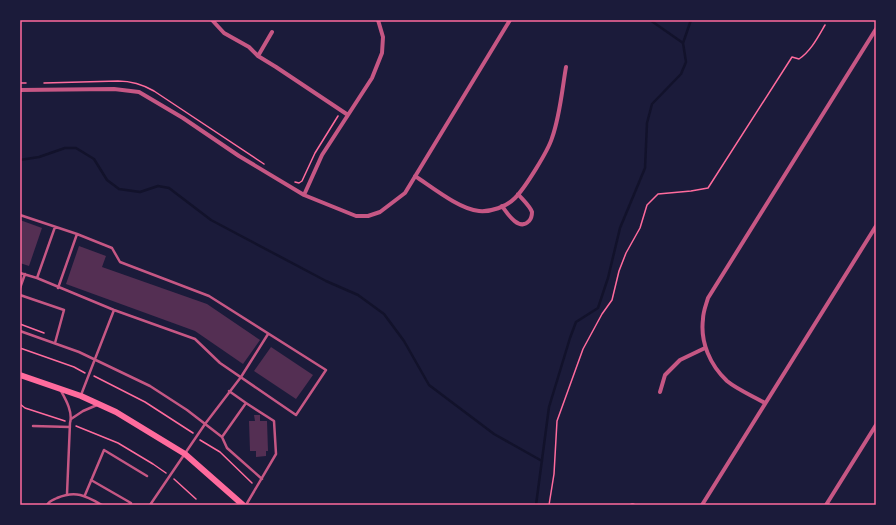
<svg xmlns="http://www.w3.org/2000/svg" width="896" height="525" viewBox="0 0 896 525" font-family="'Exo 2',sans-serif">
<rect width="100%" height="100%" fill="#1b1b3a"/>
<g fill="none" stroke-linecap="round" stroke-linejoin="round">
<!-- stream -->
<path stroke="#12122b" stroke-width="2.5" d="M650,20L683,43
M20,160L39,157L65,148H76L94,159L107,180L119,189L140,192L158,186L169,188L211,220L326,281L358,295L384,314L404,341L429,385L494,434L542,461
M536,505L549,407L570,338L576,322L598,308L608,278L620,228L645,168L647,123L652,104L681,74L686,62L683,43L691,20"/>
</g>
<!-- building -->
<path fill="#542f53" d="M20,220L42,228L29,266L20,263Z
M79,246L106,256L102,267L207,304L260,340L243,364L195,331L66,284Z
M271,347L313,375L296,399L254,371Z
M254,415H260V421H267L268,451H266V456L256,457V451H250L249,421H255Z"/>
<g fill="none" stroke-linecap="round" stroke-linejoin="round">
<!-- path -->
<path stroke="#ff6b9d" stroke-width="1.5" d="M20,83H26
M44,83L118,81C131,81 142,84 154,91L264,164
M295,182L299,183L302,181L315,153L338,116
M20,324L44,333
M20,348L74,367L85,373
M94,376L145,402L193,433
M20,404L25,408L65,421
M76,426L118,443L153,464L166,473
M200,440L220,452L252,483
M174,479L196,499
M549,505L554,474L557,421L583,349L602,314L612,300L619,271L626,253L640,228L647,205L658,194L691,191L708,188L792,57L799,59C811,51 818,37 825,25"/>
<!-- service -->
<path stroke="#c65784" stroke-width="2.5" d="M20,215L77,234L112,248L120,262L209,296L326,370L296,415L220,363L195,339L114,310L37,278L20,273
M37,278L55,227
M20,288L25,274
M58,288L77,234
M20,295L64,310L55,343
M20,331L79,352L150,386L187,410L222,437L227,448L262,479
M61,391C66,400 73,412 70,423L67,494
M81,395L114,310
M71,419L83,411L97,405
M33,426L70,427
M222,437L246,403L229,391
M91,480L131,503L130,505
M85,495L104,450L147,476
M47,505C49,501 53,500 57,498C76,490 86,496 102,505
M150,505L205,424L241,377L268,334
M246,505L276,454L274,421L246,403"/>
<!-- minor -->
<path stroke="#c65784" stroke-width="4" d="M212,20L224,33L249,47L258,56L276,67L348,115
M258,56L272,32
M20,90L114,89L139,92L183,118L239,156L304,195L356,216H368L380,212L405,193L510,20
M415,176C432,187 459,209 479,211C491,212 506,207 515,198C525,188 548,151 552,138C560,116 562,90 566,67
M304,195L322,155L372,78L382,53L383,37L378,20
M502,206C507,213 519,232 529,221C531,219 532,215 532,212C530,206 522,199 518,194
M660,392L665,375L680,360L705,348
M765,403C753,396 738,390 727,381C710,365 700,342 703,319C703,312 706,305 708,298L876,29
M632,505H633
M702,505L876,226
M826,505L876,425"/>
<!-- secondary -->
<path stroke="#ff6b9d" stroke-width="6" d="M20,375L81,396L116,412L185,454L243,505"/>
</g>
<!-- border -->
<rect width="896" height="525" fill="none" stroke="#1b1b3a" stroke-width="42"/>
<rect x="21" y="21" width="854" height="483" fill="none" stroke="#ff6b9d" stroke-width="1.5"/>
</svg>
